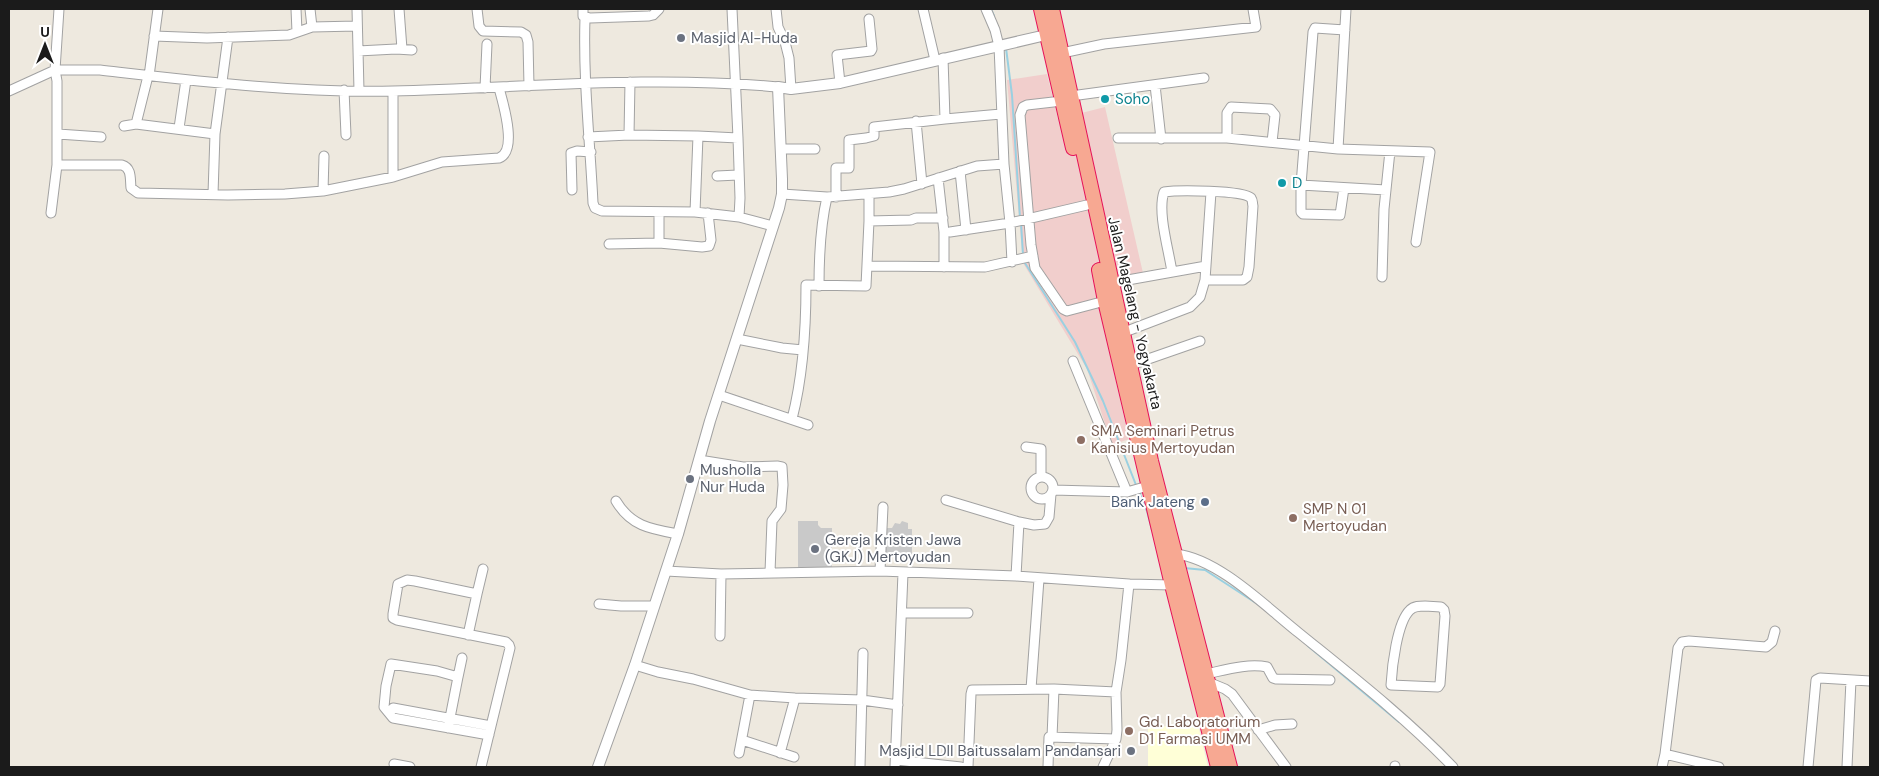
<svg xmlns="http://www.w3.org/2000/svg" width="1879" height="776" viewBox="0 0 1879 776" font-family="'DM Sans',sans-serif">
<rect width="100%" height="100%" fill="#eee9df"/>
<!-- commercial -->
<path fill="#f1cecc" d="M1047,74L1058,119L1105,107L1143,273L1094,285L1129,439L1112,445L1087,369L1023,263L1007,80Z"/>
<!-- education -->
<path fill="#ffffd7" d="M1198,725L1208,767H1148V727Z"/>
<!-- religious -->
<path fill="#c9c9c9" d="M798,521H818V525L821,528H832V570L798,569Z
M902,521L908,523V529H912V558L901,556L885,557V528H892L895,523L900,524Z"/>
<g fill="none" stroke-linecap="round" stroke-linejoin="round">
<!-- stream -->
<path stroke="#9ad0e1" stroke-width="2" d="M991,9L994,16
M1006,48L1012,95L1020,218
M1021,223L1023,255
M1023,260L1075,342L1103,401L1136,485
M1139,492L1147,511L1152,530
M1184,568L1205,570L1259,605
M1308,646L1399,722"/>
<!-- minor casing -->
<g stroke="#a2a2a2" stroke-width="11">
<path id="minor" d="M59,9L55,70L57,81V165H122C132,168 130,179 131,188L138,193L228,195L285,194L323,191L393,177L442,162L499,158C518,151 503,103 499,88
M296,9L297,32
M310,9L312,27
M357,9L359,91
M399,9L402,49
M477,9L479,26L483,31L521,32L526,35L528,42L529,86
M583,9V16L590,18L649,16L653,15L659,9
M732,9L738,138
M776,9L778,27L785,42L789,58L791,89
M923,9L935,60
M585,18C583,80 590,141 593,203L595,208L602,211L695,212L739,217L773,226
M1345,30L1315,28L1313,32L1301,185L1386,190
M154,36L207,38L289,35L312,27L357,26
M358,51L396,49L412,50
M1062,53L1104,44L1256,27L1253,9
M148,76L136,124L215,134
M149,76L158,9
M630,82L629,135L698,136
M840,83L837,55L871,51L872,49L869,19
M1155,85L1161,139
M485,88L487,44
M344,90L346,135
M9,91L55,70H100C197,81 294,93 393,91C522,88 650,75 778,87
M393,91V177
M1071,96L1204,78
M1062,101L1027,105L1023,107L1020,115L1031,245L1035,268L1063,309L1067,311L1105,301
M945,119L1001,114
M916,121L922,184
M124,126L136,124
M179,128L186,80
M58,134L101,137
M588,137L629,135
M1118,138H1227L1338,149L1430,152L1416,242
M1227,138V113L1231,107L1270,109L1275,115L1272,142
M781,149H815
M1338,149L1346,9
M960,171L966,230
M717,176L738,175
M938,178L944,232V267
M1301,185V212L1303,214L1340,215L1344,188
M572,190L571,153L577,151L591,152
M323,191L324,156
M213,194L215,134L228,37
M782,194L827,197L889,192L904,189L977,166L1004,164
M836,197V168H849V140L866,138L874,136V127L945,119L943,58
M659,212V243
M695,212L698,136L738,138L740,198L739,217
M51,213L57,165
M869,221L911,220L916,218H943
M950,232L1010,223L1004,164L999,46L995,30L986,9
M609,244L659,243L702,247L709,246L711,240L708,213
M1012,262L1010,223L1087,205
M868,266L985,267L1033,256
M1172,272C1169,251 1157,212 1164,192C1177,190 1243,190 1251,198C1253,201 1252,202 1253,206L1249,267L1247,277L1243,280H1205
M1382,277L1384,209L1390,151
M1111,283L1206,266
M819,286C819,256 820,227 827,197
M1122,333L1190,307L1200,297L1205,280L1211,192
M737,339L782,348L803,350
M1073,361L1127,492
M1131,365L1200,341
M719,395L808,425
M792,419C803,376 806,330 806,285L866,286L869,221V194
M1026,447L1041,449V477
M699,460L743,467L777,466L782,467L783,485L781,509L772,521L770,572
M1031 488a11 11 0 1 1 22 0a11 11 0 1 1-22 0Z
M1053,490L1127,492L1148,486
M946,500L1019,522L1016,576
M616,501C631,526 650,529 678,534
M1019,522L1034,525L1045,524L1049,517L1051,494
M1176,554C1219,559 1266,607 1299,633C1352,676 1406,718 1453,767
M666,571L721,574L880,571L1016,576L1129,584L1172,585
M880,571L883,507
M477,594L483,569
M599,604L621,606H654
M1425,606L1441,607L1444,610L1445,616L1440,684L1438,687L1391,685C1392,667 1397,622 1410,610C1414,606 1420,606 1425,606Z
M902,613H968
M468,635L477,594L415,581L407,580L398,584L393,614V618L397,620L506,642L509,645L510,648L481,767
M720,636L721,574
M635,665L658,672L693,679L750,695L795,698L862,700L898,705
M1206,674C1225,670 1248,663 1267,667L1273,678L1276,679L1330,680
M458,677L462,658
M1208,682L1225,689L1232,694L1286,767
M1031,689L1039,579
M389,713L393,708L491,726
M448,728L458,677L437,671L391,664L386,686L384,707L393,718L489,735
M1258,730L1275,725L1292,724
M1052,737L1054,689
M742,740L794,757
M739,753L750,695
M780,753L795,698
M1665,754L1678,648L1682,642L1689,641L1766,647L1772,642L1775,631
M896,760L961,767
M394,764L410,767
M860,767L863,653
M895,767L903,573
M968,767L971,694L972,690L1054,689L1116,692
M1048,767L1049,737L1116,739
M1103,767L1116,739L1117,730L1116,692L1121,660L1129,584
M1395,767V766
M1662,767L1665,754L1719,767
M1808,767L1816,680L1820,678L1870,681
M1847,767L1851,680"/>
</g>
<!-- tertiary casing -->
<g stroke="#a2a2a2" stroke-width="12">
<path id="tertiary" d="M598,767L635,665L678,534L710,421L779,208L782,194V179L778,87L791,89L840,83L1046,35"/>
</g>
<!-- trunk casing -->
<g stroke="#e61259" stroke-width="16">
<path id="trunk" d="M1041,9L1073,148
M1052,9L1151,461L1230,767
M1099,270L1105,301L1172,585L1218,767"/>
</g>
<!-- minor -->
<use href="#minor" stroke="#fff" stroke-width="9"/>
<!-- tertiary -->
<use href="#tertiary" stroke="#fff" stroke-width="10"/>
<!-- trunk -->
<use href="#trunk" stroke="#f7a892" stroke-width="14"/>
</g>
<!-- markers -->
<g fill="#6b7280" stroke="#fff" stroke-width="2">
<circle cx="681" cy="38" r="5"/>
<circle cx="690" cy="479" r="5"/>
<circle cx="815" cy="549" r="5"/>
<circle cx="1131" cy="751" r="5"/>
</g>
<g fill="#0f9aa8" stroke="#fff" stroke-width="2">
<circle cx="1105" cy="99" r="5"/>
<circle cx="1282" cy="183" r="5"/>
</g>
<g fill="#8d6e63" stroke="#fff" stroke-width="2">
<circle cx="1081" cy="440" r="5"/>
<circle cx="1293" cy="518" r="5"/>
<circle cx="1129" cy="731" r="5"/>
</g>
<circle fill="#5c6f8a" stroke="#fff" stroke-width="2" cx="1205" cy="502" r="5"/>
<g text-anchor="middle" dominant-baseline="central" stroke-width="4" stroke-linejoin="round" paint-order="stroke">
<!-- worship labels -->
<g font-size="15" fill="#5b616d" stroke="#fff" text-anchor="start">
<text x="691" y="38">Masjid Al-Huda</text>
<text x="700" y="470">Musholla<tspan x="700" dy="17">Nur Huda</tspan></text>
<text x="825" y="540">Gereja Kristen Jawa<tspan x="825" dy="17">(GKJ) Mertoyudan</tspan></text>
<text x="1121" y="751" text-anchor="end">Masjid LDII Baitussalam Pandansari</text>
</g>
<!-- culture labels -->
<g font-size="15" fill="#0d838f" stroke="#fff" text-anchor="start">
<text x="1115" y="99">Soho</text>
<text x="1292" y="183">D</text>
</g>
<!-- street labels -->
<g font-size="15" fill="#1b1b1b" stroke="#fff">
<text transform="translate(1135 313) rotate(77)">Jalan Magelang - Yogyakarta</text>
</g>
<!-- education labels -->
<g font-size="15" fill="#785e54" stroke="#fff" text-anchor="start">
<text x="1091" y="431">SMA Seminari Petrus<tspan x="1091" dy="17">Kanisius Mertoyudan</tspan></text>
<text x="1303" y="509">SMP N 01<tspan x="1303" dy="17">Mertoyudan</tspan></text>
<text x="1139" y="722">Gd. Laboratorium<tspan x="1139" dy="17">D1 Farmasi UMM</tspan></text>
</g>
<!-- service labels -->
<g font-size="15" fill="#4e5e75" stroke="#fff" text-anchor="end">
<text x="1195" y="502">Bank Jateng</text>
</g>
</g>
<!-- border -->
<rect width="1879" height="776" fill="none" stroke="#1b1b1b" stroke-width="20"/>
<!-- north arrow -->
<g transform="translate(45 45)" stroke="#ffffff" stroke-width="4" paint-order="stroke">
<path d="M0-4L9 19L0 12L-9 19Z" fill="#1b1b1b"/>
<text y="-8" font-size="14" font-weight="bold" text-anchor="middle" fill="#1b1b1b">U</text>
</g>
</svg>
